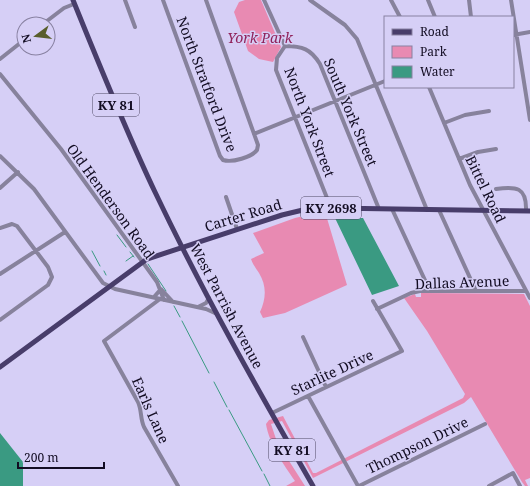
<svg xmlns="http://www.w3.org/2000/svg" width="530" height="486" viewBox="0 0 530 486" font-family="'Noto Serif',serif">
<rect width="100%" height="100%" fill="#d6cff6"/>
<!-- green -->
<path fill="#e88ab2" d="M245,0H261L281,47L273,62L259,59L248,51L234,12L239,2Z
M308,215H326L347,285L285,313L263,318L260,312C266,299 267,286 259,273C256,268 253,265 251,259L264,253L253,233L295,218Z
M421,293L524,294L530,306V478L525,480L528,486H525L522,482L471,397L464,403L313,478L282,421L271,424L277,442L305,486H286L295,481C284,465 269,444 266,424L269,420L283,416L313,473H316L463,398L465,394L427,331L404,298L415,294L416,297H421Z"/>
<!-- water -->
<path fill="#3a9a82" d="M335,218H363L399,286L372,295Z
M0,433L23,462V486H0Z"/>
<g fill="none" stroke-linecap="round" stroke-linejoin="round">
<!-- stream -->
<path stroke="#3a9a82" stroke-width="1" d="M117,235L126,247
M92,251L100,266
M130,252L134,257
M126,261L133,256
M148,264L166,291
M104,271L106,275
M174,306L180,317
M182,321L209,373
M214,382L227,407
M229,410L262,471
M264,474L270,486"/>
<!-- minor -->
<path stroke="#87829c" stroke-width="4" d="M125,0L135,27
M163,0L220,156L223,160C232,163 252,157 257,150L258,145L206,0
M264,0L285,46
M310,0L345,25L357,39L427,210
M391,0L400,17
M428,0L435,17
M469,0L471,17
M511,0L530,120
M43,24L64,8L74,4
M513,35L530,32
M285,46C302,46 311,49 320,64L379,209
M285,46L277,58L276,70L331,208
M0,59L24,40
M0,74L61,149L157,282L164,300
M429,87L470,185L530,298
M444,123L465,115L489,111
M254,134L385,81
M0,156L34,189L103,283L115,289L206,309L217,314
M459,159L478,152L496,149
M0,188L18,172
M496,189C516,186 527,187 526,211
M226,197L237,229
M392,209L430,291
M439,210L476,291
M0,228L12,224L17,226L48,267L52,277L48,285L0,320
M0,274L65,232
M154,297L161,289L173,302
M160,299L104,341L138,402C142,411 140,418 144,427L178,486
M198,307L206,303L209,298
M377,309L411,293L420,291H526
M303,337L326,387
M308,396L358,486
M272,413L402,351L373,301
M359,486L485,424
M489,486L513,473L520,486"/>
<!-- major -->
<path stroke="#483d6a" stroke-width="5" d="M73,0C99,64 125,129 155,192C203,293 258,390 313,486
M0,367L147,259L282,215L307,209L331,208L530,211"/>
</g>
<g text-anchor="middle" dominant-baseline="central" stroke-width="3" stroke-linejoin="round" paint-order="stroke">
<!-- shield labels -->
<g fill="#d6cff6" stroke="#4d4662" stroke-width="1">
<rect x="93" y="94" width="46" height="22" rx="3"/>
<rect x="301" y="197" width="60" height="22" rx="3"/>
<rect x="269" y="439" width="46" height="22" rx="3"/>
</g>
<g font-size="13" font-weight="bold" fill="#120c22">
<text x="116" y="105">KY 81</text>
<text x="331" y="208">KY 2698</text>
<text x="292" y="450">KY 81</text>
</g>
<!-- park labels -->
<g font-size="14" font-style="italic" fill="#90225b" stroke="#d6cff6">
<text x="260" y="37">York Park</text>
</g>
<!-- street labels -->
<g font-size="14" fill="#120c22" stroke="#d6cff6">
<text transform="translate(207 84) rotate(69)">North Stratford Drive</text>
<text transform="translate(351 112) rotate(67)">South York Street</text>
<text transform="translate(310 122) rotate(69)">North York Street</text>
<text transform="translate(486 189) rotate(64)">Bittel Road</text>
<text transform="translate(111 201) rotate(54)">Old Henderson Road</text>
<text transform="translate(243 215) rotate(-17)">Carter Road</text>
<text transform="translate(462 282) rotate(-2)">Dallas Avenue</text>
<text transform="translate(227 306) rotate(62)">West Parrish Avenue</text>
<text transform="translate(332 372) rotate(-25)">Starlite Drive</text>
<text transform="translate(151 410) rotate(66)">Earls Lane</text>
<text transform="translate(417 445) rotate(-26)">Thompson Drive</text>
</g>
</g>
<!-- legend -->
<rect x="384" y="16" width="130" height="72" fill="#d6cff6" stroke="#8881a1"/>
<rect x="392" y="29" width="20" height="6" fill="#483d6a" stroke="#8881a1"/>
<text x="420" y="36" font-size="12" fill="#120c22">Road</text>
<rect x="392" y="46" width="20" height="12" fill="#e88ab2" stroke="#8881a1"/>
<text x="420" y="56" font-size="12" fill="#120c22">Park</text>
<rect x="392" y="66" width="20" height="12" fill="#3a9a82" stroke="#8881a1"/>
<text x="420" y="76" font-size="12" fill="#120c22">Water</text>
<!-- north arrow -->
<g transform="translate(36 36) rotate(255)"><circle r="19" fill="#d6cff6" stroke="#8881a1"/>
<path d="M0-3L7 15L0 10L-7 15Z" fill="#595e2c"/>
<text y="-6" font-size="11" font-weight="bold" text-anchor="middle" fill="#120c22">N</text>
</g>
<!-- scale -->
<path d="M18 462v6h86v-6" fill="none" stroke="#120c22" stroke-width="2"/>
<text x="24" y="462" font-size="12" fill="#120c22" stroke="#d6cff6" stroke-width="3" paint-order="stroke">200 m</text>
</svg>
